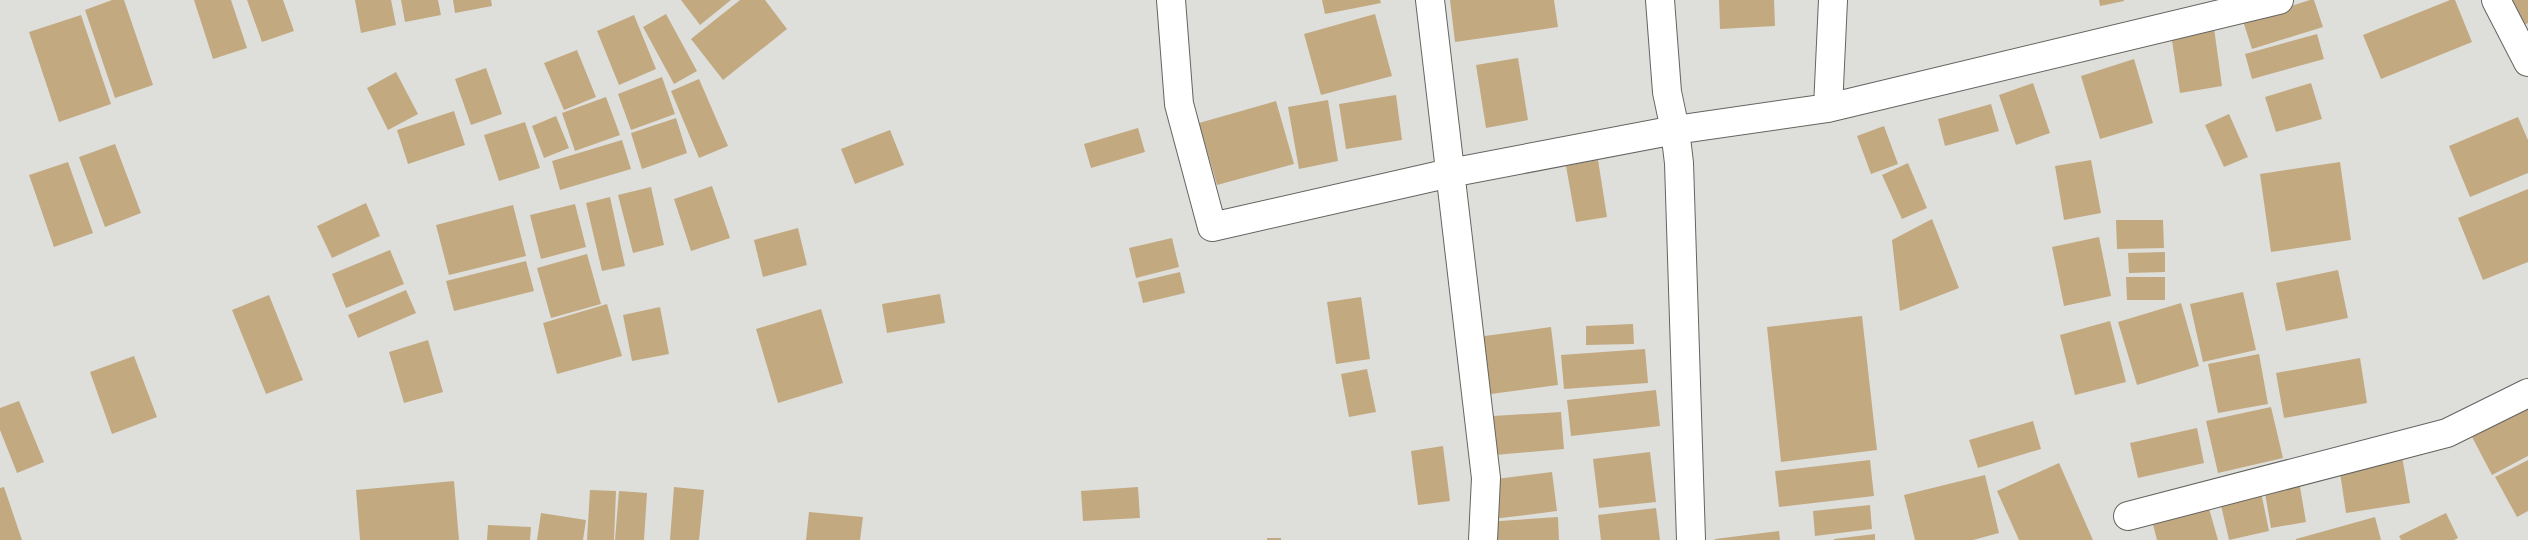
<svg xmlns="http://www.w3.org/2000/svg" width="2528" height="540" viewBox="0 0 2528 540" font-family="'Source Sans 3',sans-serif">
<rect width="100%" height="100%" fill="#dedfdb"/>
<!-- building -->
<path fill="#c3a980" d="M112,0H124L153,85L115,98L85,10Z
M194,0H231L247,48L213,59Z
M247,0H283L294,31L262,42Z
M355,0H391L396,25L361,33Z
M401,0H438L441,15L405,22Z
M453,0H491L492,6L455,13Z
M681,0H731L700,25Z
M740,0H765L787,29L723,80L691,39Z
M1322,0H1380L1381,3L1325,14Z
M1450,0H1554L1558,27L1455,42Z
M1719,0H1774L1775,26L1720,29Z
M2099,0H2124V1L2100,6Z
M2310,0H2314L2323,27L2252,49L2243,21Z
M2450,0H2455L2472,42L2381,79L2363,35Z
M2503,0H2528V23L2517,29Z
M666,14L697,71L674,84L643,27Z
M1375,14L1392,76L1321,95L1304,34Z
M81,15L111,104L59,122L29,32Z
M634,15L656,69L619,85L597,31Z
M2214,28L2222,86L2180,93L2171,34Z
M2317,34L2324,59L2252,79L2245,54Z
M577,50L596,97L564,110L544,63Z
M1518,58L1528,120L1486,128L1476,65Z
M2134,59L2153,123L2100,139L2081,76Z
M486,68L502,114L471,125L455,79Z
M396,72L418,114L388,130L367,88Z
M662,77L675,114L631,130L618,94Z
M699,79L728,146L699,158L671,91Z
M2033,83L2050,133L2016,145L1999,95Z
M2311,83L2322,119L2276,132L2265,97Z
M1396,95L1402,140L1346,149L1339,104Z
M606,97L620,135L575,151L562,113Z
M1328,100L1338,161L1299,169L1288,107Z
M1276,101L1294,164L1217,185L1199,123Z
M1991,104L1999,131L1945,146L1938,119Z
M454,111L465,145L408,164L397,130Z
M2229,114L2248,157L2224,167L2205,125Z
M556,116L569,148L544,158L532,126Z
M2518,117L2528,140V173L2470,197L2449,146Z
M676,118L687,153L642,169L631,133Z
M525,122L540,168L499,181L484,135Z
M1884,126L1898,164L1871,174L1857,136Z
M1138,128L1145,152L1091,168L1084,144Z
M890,130L904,165L855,184L841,149Z
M622,140L631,169L560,190L552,161Z
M115,144L141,213L105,227L79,157Z
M1598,160L1607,217L1576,222L1566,166Z
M2091,160L2101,213L2064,220L2055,166Z
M68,162L93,233L54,247L29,175Z
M2340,162L2351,240L2271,252L2260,174Z
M1908,163L1927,208L1902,219L1882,175Z
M712,186L730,238L691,251L674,199Z
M651,187L664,245L633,253L618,195Z
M2528,189V262L2483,280L2458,218Z
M610,197L625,266L602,271L586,203Z
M366,203L380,236L332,258L317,226Z
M575,204L586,247L541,259L530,215Z
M513,205L526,256L449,275L436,225Z
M1932,219L1959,288L1900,311L1892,240Z
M2116,220H2163L2164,248L2117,249Z
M798,228L807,265L763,277L754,240Z
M2099,237L2111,296L2064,306L2052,247Z
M1172,238L1179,267L1136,278L1129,248Z
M390,250L404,284L346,308L332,274Z
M2165,252V272L2129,273L2128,253Z
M587,254L601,304L551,318L537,268Z
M526,261L534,291L454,311L446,281Z
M2338,270L2348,318L2286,331L2276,283Z
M1180,272L1185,293L1143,303L1138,282Z
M2126,277H2165V300H2127Z
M406,290L416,313L358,338L348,315Z
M2243,292L2256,350L2203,362L2190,304Z
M940,294L945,323L887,333L882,304Z
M269,295L303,380L266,394L232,310Z
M1361,297L1370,359L1336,364L1327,302Z
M2181,303L2199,366L2137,385L2118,322Z
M607,304L622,356L557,374L543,323Z
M660,307L669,354L632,361L623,315Z
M821,309L843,383L778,403L756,329Z
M1862,316L1877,450L1781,462L1767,327Z
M2110,321L2126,382L2075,395L2060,335Z
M1633,324L1634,344L1586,345V326Z
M1551,327L1558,385L1484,395L1477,337Z
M428,340L443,392L404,403L389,352Z
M1645,349L1648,383L1564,389L1561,355Z
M2259,354L2268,404L2218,413L2208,364Z
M134,356L157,417L112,434L90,372Z
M2360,358L2367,403L2284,418L2276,373Z
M1367,369L1376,412L1349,417L1341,374Z
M1656,390L1660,426L1571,436L1567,400Z
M19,401L44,462L17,473L0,430V408Z
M2528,404V456L2492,475L2471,435Z
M2271,407L2283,458L2218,473L2206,421Z
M1561,412L1564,449L1495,455L1493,416Z
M2033,421L2041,449L1978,468L1969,440Z
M2197,428L2204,463L2138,478L2130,443Z
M1443,446L1450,501L1418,505L1411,451Z
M1650,452L1656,502L1599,508L1593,459Z
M2402,456L2410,503L2346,513L2339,466Z
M1870,460L1874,496L1779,507L1775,471Z
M2528,460V511L2517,517L2495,477Z
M2059,463L2093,540H2019L1997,491Z
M1552,472L1557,511L1493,519L1488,480Z
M1985,475L1999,533L1973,540H1915L1904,495Z
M454,481L459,540H360L356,490Z
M2299,481L2306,522L2271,528L2264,487Z
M4,487L22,540H0V488Z
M674,487L704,490L699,540H670Z
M1138,487L1140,518L1083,521L1081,491Z
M590,490L616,491L614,540H587Z
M619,491L647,493L644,540H615Z
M2261,492L2269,531L2229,540L2220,501Z
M1870,505L1872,529L1815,536L1813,511Z
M2208,505L2218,540H2157L2152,521Z
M1656,508L1660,540H1601L1598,515Z
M809,512L863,517L860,540H806Z
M541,513L586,520L583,540H537Z
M2446,513L2458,538L2454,540H2401L2399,536Z
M1558,517L1559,540H1487L1485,522Z
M2375,517L2381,540H2296V539Z
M488,525L531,527L530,540H487Z
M1779,531L1780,540H1715V539Z
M1875,534V540H1834V539Z
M1267,538H1281V540H1267Z"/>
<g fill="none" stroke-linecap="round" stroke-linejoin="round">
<!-- street casing -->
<g stroke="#646461" stroke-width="30">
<path id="street" d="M1171,0L1179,104L1212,227L1450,173L1675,130L1828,108L2279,0
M1430,0L1486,478L1483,540
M1660,0L1667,92L1675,130L1679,163L1691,540
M2496,0L2528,62
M1828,108L1833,0
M2128,516L2447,433L2528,393"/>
</g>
<!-- street -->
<use href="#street" stroke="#fff" stroke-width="28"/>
</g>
</svg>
